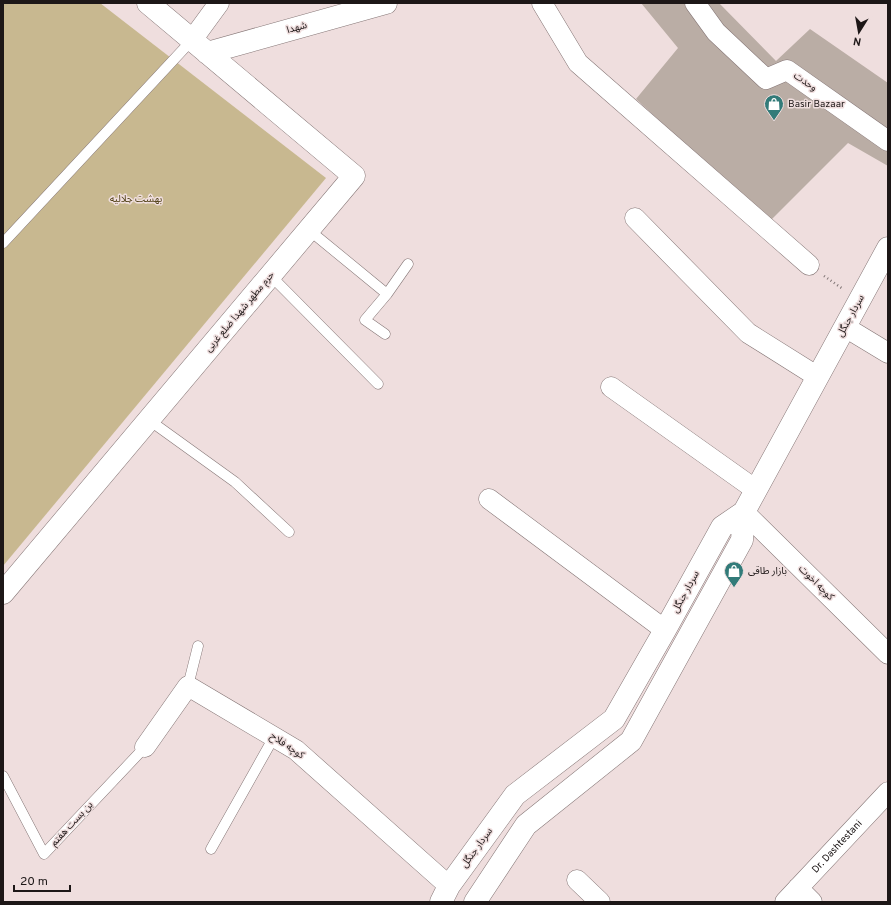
<svg xmlns="http://www.w3.org/2000/svg" width="891" height="905" viewBox="0 0 891 905" font-family="Overpass,'Noto Sans Arabic',sans-serif">
<rect width="100%" height="100%" fill="#efdede"/>
<!-- green -->
<path fill="#c8b890" d="M3,3H100L326,178L3,566Z"/>
<!-- building -->
<path fill="#baada5" d="M641,3H719L776,61L810,29L888,83V166L848,143L769,222L636,99L678,48Z"/>
<g fill="none" stroke-linecap="round" stroke-linejoin="round">
<!-- service casing -->
<g stroke="#857676" stroke-width="11">
<path id="service" d="M309,230L387,294L365,320L385,334
M3,243L192,40
M271,276L378,384
M387,294L408,264
M149,420L235,482L289,532
M188,686L198,646
M3,776L44,854L145,747
M211,849L274,737"/>
</g>
<!-- minor casing -->
<g stroke="#857676" stroke-width="21">
<g id="minor">
<path d="M542,3L578,63L809,265"/>
<path d="M695,3L716,32L766,79L787,70L888,141"/>
<path d="M192,40L219,3"/>
<path d="M635,218L748,333L818,377"/>
<path d="M845,327L888,353"/>
<path d="M611,387L756,490"/>
<path d="M489,499L665,630"/>
<path d="M744,512L888,654"/>
<path d="M145,747L188,686L296,750L449,886"/>
<path d="M577,880L600,902"/>
<path d="M798,888L812,902"/>
<path id="s1" d="M785,902L888,792"/>
</g>
</g>
<!-- tertiary casing -->
<g stroke="#857676" stroke-width="23">
<path id="tertiary" d="M207,53L386,3
M3,593L354,176L148,3"/>
</g>
<!-- secondary casing -->
<g stroke="#857676" stroke-width="23">
<path id="secondary" d="M441,902L449,886L515,795L614,719L665,630L722,527L744,512L888,248
M475,902L526,825L631,741L742,540L744,512"/>
</g>
<!-- path -->
<path stroke="#7f7474" stroke-width="2.5" stroke-dasharray="1 3" stroke-linecap="butt" d="M824,276L843,289"/>
<!-- service -->
<use href="#service" stroke="#fff" stroke-width="10"/>
<!-- minor -->
<use href="#minor" stroke="#fff" stroke-width="20"/>
<!-- tertiary -->
<use href="#tertiary" stroke="#fff" stroke-width="22"/>
<!-- secondary -->
<use href="#secondary" stroke="#fff" stroke-width="22"/>
</g>
<!-- icons -->
<defs>
<g id="shop-pin" transform="scale(1)"><path d="M0 17L-7.5 6A9.5 9.5 0 1 1 7.5 6Z" fill="#327b79" stroke="#efdede"/><path d="M-5-2.5h2.3a2.7 3.5 0 0 1 5.4 0H5L5.5 6h-11ZM-1.5-2.5h3a1.5 2.3 0 0 0-3 0Z" fill="#fff"/></g>
</defs>
<g fill-rule="evenodd">
<use href="#shop-pin" x="774" y="104"/>
<use href="#shop-pin" x="734" y="571"/>
</g>
<g text-anchor="middle" dominant-baseline="central" stroke-width="3" stroke-linejoin="round" paint-order="stroke">
<!-- street labels -->
<g font-size="10" fill="#1d1717" stroke="#efdede">
<text transform="translate(297 28) rotate(-16)">شهدا</text>
<text transform="translate(805 82) rotate(35)">وحدت</text>
<text transform="translate(240 312) rotate(-50)">حرم مطهر شهدا ضلع غربی</text>
<text transform="translate(851 316) rotate(-61)">سردار جنگل</text>
<text transform="translate(816 583) rotate(45)">کوچه اخوت</text>
<text transform="translate(686 592) rotate(-61)">سردار جنگل</text>
<text transform="translate(287 746) rotate(34)">کوچه فلاح</text>
<text transform="translate(72 824) rotate(-47)">بن بست هفتم</text>
<text stroke="none"><textPath href="#s1" startOffset="76">Dr. Dashtestani</textPath></text>
<text transform="translate(477 848) rotate(-54)">سردار جنگل</text>
</g>
<!-- poi labels -->
<g font-size="10" fill="#1d1717" stroke="#efdede" text-anchor="start">
<text x="788" y="104">Basir Bazaar</text>
<text x="748" y="571">بازار طاقی</text>
</g>
<!-- park labels -->
<g font-size="10" fill="#4e3e14" stroke="#efdede">
<text x="136" y="199">بهشت جلالیه</text>
</g>
</g>
<!-- border -->
<rect width="891" height="905" fill="none" stroke="#1d1717" stroke-width="8"/>
<!-- north arrow -->
<g transform="translate(859 32) rotate(191)" stroke="#efdede" stroke-width="3" paint-order="stroke">
<path d="M0-3L7 15L0 10L-7 15Z" fill="#1d1717"/>
<text y="-6" font-size="11" font-weight="bold" text-anchor="middle" fill="#1d1717">N</text>
</g>
<!-- scale -->
<path d="M14 885v6h56v-6" fill="none" stroke="#1d1717" stroke-width="2"/>
<text x="20" y="885" font-size="12" fill="#1d1717" stroke="#efdede" stroke-width="3" paint-order="stroke">20 m</text>
</svg>
